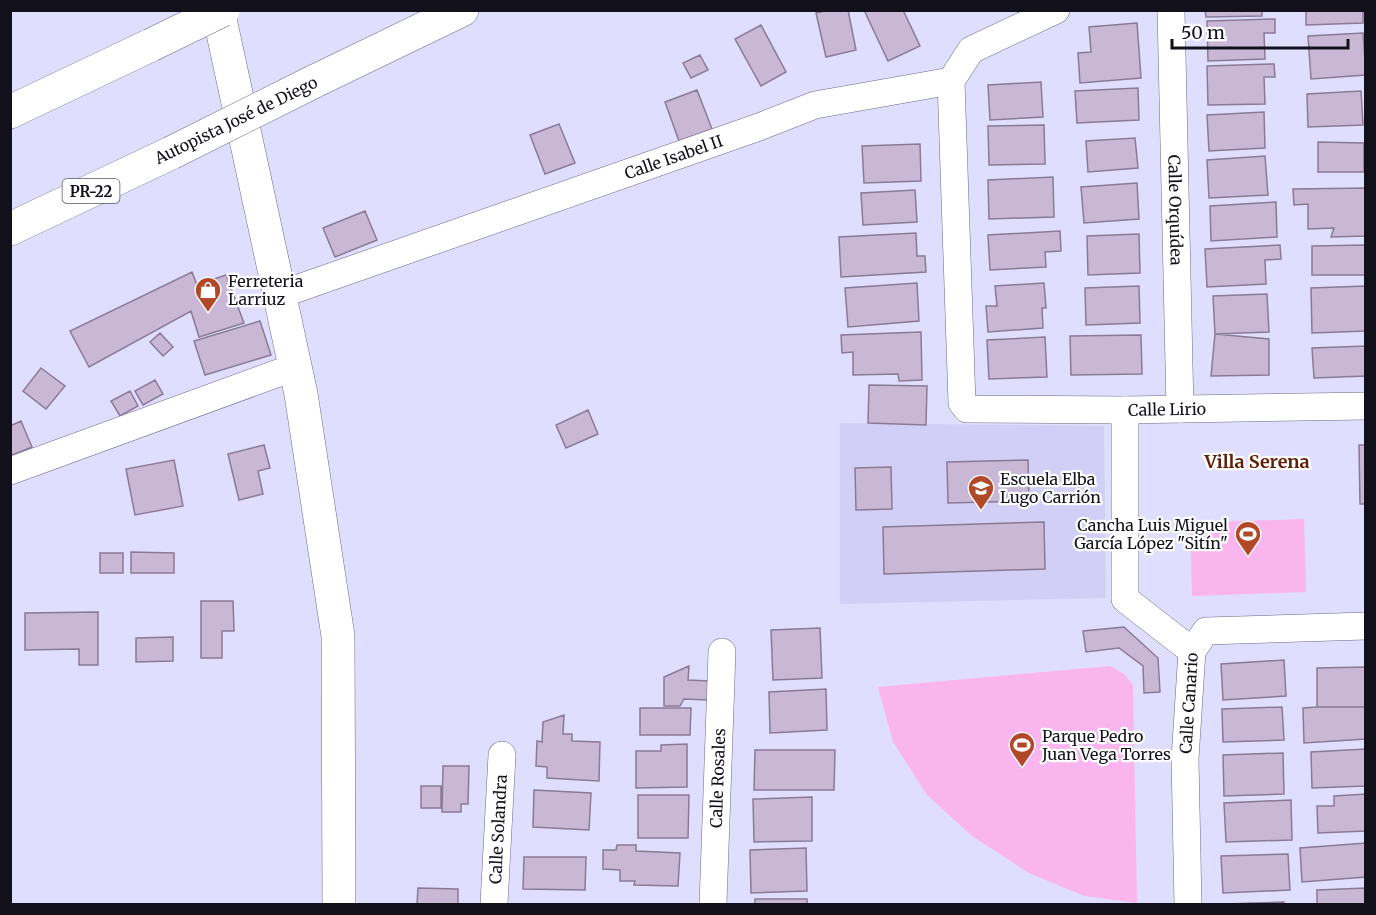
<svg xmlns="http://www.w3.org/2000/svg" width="1376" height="915" viewBox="0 0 1376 915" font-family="Merriweather,serif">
<rect width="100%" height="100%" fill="#e0deff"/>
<!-- built -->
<path fill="#d2cff6" d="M840,423L1104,426L1106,598L840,604Z"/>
<!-- green -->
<path fill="#fab5ef" d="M1304,519L1306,592L1192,596L1190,523Z
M1110,666L1124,674L1133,685L1137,903L1084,896L1029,873L972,836L927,795L893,742L878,687Z"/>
<!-- building -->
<path fill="#c8b8d5" stroke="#897a95" stroke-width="1.5" d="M829,10H848L856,50L826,57L816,13Z
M864,10H903L920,46L888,61Z
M1205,10H1262V16L1206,17Z
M1306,10H1363V23L1306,25Z
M1275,19V33H1264L1265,59L1208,61L1207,21Z
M1137,23L1141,78L1080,83L1078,53L1091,52L1089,27Z
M761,25L786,72L761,86L735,39Z
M1363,33L1366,75L1311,79L1308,36Z
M700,55L708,70L691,78L683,63Z
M1274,64L1275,77H1264L1265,104L1208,105L1207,66Z
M1041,82L1043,117L990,120L988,85Z
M1138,88L1139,120L1077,123L1075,91Z
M697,90L712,129L679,141L665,102Z
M1361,91L1363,125L1308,127L1307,94Z
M1264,112L1265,148L1209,151L1207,115Z
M559,124L575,163L545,174L530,135Z
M1044,125L1045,164L989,165L988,126Z
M1135,138L1138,168L1088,172L1086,141Z
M1318,142L1364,143V172H1318Z
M920,144L921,181L864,183L862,146Z
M1265,156L1268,195L1209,198L1207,160Z
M1053,177L1054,217L989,219L988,180Z
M1137,183L1139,219L1084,223L1081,187Z
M1366,188V236L1331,237L1334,228L1308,229V204L1294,205L1293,189Z
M915,190L917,222L863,225L861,193Z
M1276,202L1277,237L1211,241L1210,206Z
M365,211L377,240L335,257L323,228Z
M1060,231L1061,251L1045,252L1046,267L990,270L988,235Z
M916,233L917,256H925L926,272L841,277L839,237Z
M1139,234L1140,273L1088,275L1087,236Z
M1280,245L1281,259L1265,260L1266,284L1207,287L1205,249Z
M1365,245V275H1312V246Z
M192,272L197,285L226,275L244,323L199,337L191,311L89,367L70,331Z
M917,283L919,321L848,327L845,288Z
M1044,283L1046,308H1042L1043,328L988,332L986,306H997L995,286Z
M1139,286L1140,323L1086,325L1085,288Z
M1365,286L1366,331L1312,333L1311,288Z
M1267,294L1269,332L1215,334L1213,296Z
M260,321L271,355L205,375L194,341Z
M921,332L922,380L899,381L898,374L853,375V352L842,353L841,335Z
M160,333L173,347L163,356L150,342Z
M1215,334L1269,339V375L1211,376Z
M1141,335L1142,374L1071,375L1070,336Z
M1045,337L1047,377L989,379L987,340Z
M1366,346V376L1314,378L1312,348Z
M41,368L65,386L46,409L23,391Z
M155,380L163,394L143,405L135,391Z
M869,385L927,386L926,425L868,423Z
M130,391L138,406L120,416L111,401Z
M588,410L598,434L566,448L556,425Z
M21,421L32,447L10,456V426Z
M264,445L270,468L258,471L263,494L239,500L228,454Z
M1359,445H1366V504H1360Z
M174,460L183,506L135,515L126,469Z
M1028,460L1029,501L948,503L947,462Z
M891,467L892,509L856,510L855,468Z
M1044,522L1045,569L884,574L883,527Z
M131,552L174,553V573H131Z
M100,553H123V573H100Z
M201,601H233L234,631H222V658H201Z
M98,612V665H79V649L25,650V613Z
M1124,627L1158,658L1160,692L1144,693L1143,666L1119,648L1086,652L1083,631Z
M820,628L822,678L773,680L771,630Z
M173,637V661L136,662V638Z
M1284,660L1286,696L1223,700L1221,664Z
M689,666L688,680L709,681L708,700L684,699L680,706H664V677Z
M1366,667V707H1317V668Z
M826,689L827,730L770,733L769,692Z
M1282,707L1284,740L1223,742L1222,709Z
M1317,707H1366V739L1304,743L1303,708Z
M640,708H691L690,735H640Z
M564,715L563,734H572V741L600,742L599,781L547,778V767L536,766L537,741L542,742L543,722Z
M687,744V787L636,788V751H661V745Z
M1366,749V786L1312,788L1311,752Z
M755,750H835L834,790H754Z
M1283,753L1284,794L1224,796L1223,755Z
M443,766H469L468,804H461V812H442Z
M421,786H441V808H421Z
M534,790L591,793L589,830L533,827Z
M1366,794V831L1318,833L1317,806H1334V796Z
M638,795H689L688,838H638Z
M812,797V841L754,842L753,799Z
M1291,800L1292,840L1226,842L1224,803Z
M1366,843V877L1302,882L1300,848Z
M617,845H636V851L680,853L678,886L634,885L635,881H620V870L603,869V850H616Z
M806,848L807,891L751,893L750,850Z
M1288,854L1290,890L1223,893L1221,856Z
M524,857H586L585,890L523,889Z
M418,888L458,889V904H417Z
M1366,888V904H1317V890Z
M755,899H807V904H755Z
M1284,902V904H1222Z"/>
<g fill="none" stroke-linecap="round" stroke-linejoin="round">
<!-- minor casing -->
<g stroke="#6b6985" stroke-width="28">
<g id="minor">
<path id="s1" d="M1171,10L1180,409"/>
<path id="s2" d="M951,81L962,403L967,409L1125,410L1366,406"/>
<path id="s3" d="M279,295L759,127L815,105L951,81L971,50L1056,10"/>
<path d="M1125,410V599L1192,651"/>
<path d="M10,471L295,367"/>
<path id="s4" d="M494,904L502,755"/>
<path id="s5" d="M713,904L722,652"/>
<path id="s6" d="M1188,904L1185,759L1192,651L1206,631L1366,626"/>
</g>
</g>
<!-- tertiary casing -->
<g stroke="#6b6985" stroke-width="34">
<path id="tertiary" d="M218,10L301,394L338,636L339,904"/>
</g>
<!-- motorway casing -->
<g stroke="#6b6985" stroke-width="34">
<path id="motorway" d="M313,82L462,10
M10,112L151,45
M10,229L171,153"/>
</g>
<!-- minor -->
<use href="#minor" stroke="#fff" stroke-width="27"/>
<!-- tertiary -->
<use href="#tertiary" stroke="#fff" stroke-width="33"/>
<!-- motorway -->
<use href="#motorway" stroke="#fff" stroke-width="33"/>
<!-- motorway-bridge casing -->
<g stroke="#6b6985" stroke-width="34" stroke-linecap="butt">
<path id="motorway-bridge" d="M151,45L223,10
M171,153L313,82"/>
</g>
<!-- motorway-bridge -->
<use href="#motorway-bridge" stroke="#fff" stroke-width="33"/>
</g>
<!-- icons -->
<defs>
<g id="shop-pin" transform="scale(1.35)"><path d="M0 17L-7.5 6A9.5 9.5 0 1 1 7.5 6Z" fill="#b14928" stroke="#fff"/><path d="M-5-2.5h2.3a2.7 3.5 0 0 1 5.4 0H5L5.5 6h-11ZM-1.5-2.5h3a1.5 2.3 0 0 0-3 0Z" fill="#fff"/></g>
<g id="school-pin" transform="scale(1.35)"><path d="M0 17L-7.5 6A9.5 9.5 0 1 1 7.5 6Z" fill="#b14928" stroke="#fff"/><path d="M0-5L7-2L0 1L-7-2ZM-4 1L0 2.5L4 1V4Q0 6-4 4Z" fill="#fff"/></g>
<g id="stadium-pin" transform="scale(1.35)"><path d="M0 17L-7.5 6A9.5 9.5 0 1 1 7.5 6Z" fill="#b14928" stroke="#fff"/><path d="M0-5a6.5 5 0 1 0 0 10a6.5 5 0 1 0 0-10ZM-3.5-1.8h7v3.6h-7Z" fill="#fff"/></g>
</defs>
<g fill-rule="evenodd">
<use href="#shop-pin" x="208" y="290"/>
<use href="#school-pin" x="981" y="488"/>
<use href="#stadium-pin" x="1248" y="534"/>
<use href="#stadium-pin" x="1022" y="745"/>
</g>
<g text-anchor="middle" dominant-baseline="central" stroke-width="4.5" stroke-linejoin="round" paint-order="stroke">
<!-- shield labels -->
<rect fill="#fff" stroke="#58585f" stroke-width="1.5" x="62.5" y="179" width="57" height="24" rx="4.5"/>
<g font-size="15" font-weight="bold" fill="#11101b">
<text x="91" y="191">PR-22</text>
</g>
<!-- street labels -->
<g font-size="16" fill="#11101b" stroke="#fff">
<text transform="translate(236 120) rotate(-26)">Autopista José de Diego</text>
<text stroke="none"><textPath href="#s3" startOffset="418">Calle Isabel II</textPath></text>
<text stroke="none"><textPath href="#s1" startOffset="200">Calle Orquídea</textPath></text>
<text stroke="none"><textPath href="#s2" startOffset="530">Calle Lirio</textPath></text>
<text stroke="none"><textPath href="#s6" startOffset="201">Calle Canario</textPath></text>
<text stroke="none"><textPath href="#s5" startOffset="126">Calle Rosales</textPath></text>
<text stroke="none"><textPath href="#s4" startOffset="75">Calle Solandra</textPath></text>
</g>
<!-- poi labels -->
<g font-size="16" fill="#11101b" stroke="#fff" text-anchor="start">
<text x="228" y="281">Ferreteria<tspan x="228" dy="18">Larriuz</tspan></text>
<text x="1000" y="479">Escuela Elba<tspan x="1000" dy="18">Lugo Carrión</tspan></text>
<text x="1228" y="525" text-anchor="end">Cancha Luis Miguel<tspan x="1228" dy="18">García López "Sitín"</tspan></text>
<text x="1042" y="736">Parque Pedro<tspan x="1042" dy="18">Juan Vega Torres</tspan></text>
</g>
<!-- neighbourhood labels -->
<g font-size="18" font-weight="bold" fill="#601f09" stroke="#fff">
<text x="1257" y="461">Villa Serena</text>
</g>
</g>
<!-- border -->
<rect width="1376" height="915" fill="none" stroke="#11101b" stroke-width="24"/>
<!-- scale -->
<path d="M1172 39v9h176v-9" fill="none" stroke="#11101b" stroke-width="3"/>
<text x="1181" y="39" font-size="18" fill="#11101b" stroke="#ffffff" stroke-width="4.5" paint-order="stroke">50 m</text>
</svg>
